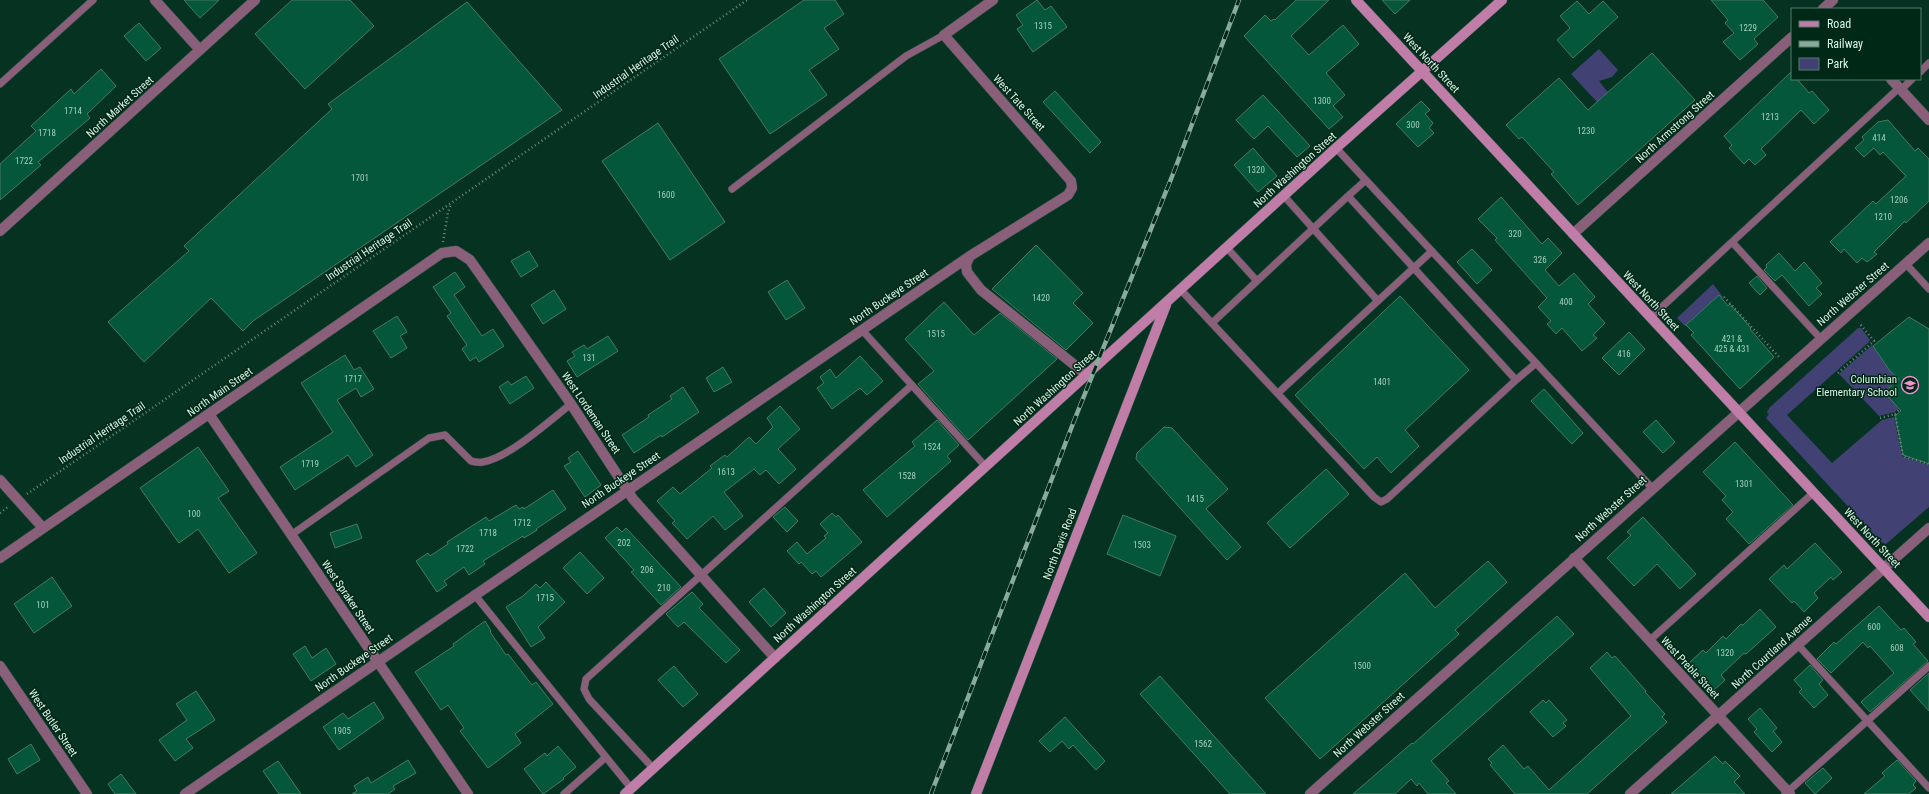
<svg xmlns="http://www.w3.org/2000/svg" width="1929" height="794" viewBox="0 0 1929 794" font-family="'Roboto Condensed',sans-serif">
<rect width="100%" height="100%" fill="#063221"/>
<!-- green -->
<path fill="#414173" d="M1599,49L1618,70L1612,77L1599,81L1608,92L1597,102L1571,74Z
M1713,284L1723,297L1722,299L1719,295L1685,326L1677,318Z
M1858,328H1861L1870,340L1869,342L1787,415L1832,463L1882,420L1894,417L1902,456L1929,465V507L1886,544L1881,542L1766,418L1769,414L1767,413L1768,409L1769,410V408Z
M1872,345L1890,371L1899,379L1885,392L1899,408L1895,412L1879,416L1839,374Z"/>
<!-- building -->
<path fill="#04573a" stroke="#467b62" d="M184,0H219L200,18Z
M292,0H350L374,26L305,89L255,34Z
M804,0H835L844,14L824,28L839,49L809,70L827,95L770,134L719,59Z
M1037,0L1045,10L1051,6L1067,27L1033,52L1017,29L1023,25L1016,15Z
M1296,0H1329L1291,36L1309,55L1343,25L1359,44L1326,73L1345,95L1333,106L1343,117L1329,129L1244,36L1265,15L1271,21L1274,19L1275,20Z
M1382,0H1410L1395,14Z
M1711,0H1763L1778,17L1754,39L1758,44L1740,60L1723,42L1734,33L1725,23L1728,20Z
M1577,1L1589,14L1603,1L1618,17L1573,58L1557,40L1570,28L1560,16Z
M467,2L562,110L253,321L243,331L211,298L144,362L108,322L189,251L184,246L332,109L328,104Z
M139,23L161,48L146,61L124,36Z
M1652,53L1695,100L1578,205L1551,174L1554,172L1522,137L1519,139L1506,125L1559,78L1588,110Z
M101,69L116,86L87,114L90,118L38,162L41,165L0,200V164L36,131L31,126L71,89L74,94Z
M1791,72L1792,79H1797L1809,93L1812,91L1829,110L1814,124L1801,110L1761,149L1766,155L1755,165L1749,159L1744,164L1729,148L1732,145L1724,136Z
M1055,91L1101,142L1090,153L1043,102Z
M1263,95L1310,146L1297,157L1268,126L1254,139L1236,120Z
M1421,101L1430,110L1425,114L1433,123L1429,128L1434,133L1418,147L1396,124Z
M1888,120L1915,151L1918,148L1929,159V201L1906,223L1905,221L1874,252L1877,254L1867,262L1862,258L1857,263L1844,249L1841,253L1830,242L1873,201L1876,204L1906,176L1883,152L1880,155L1874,148L1864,157L1855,148L1864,140L1862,137L1878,122Z
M658,123L725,222L670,260L602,161Z
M1253,148L1277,176L1258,192L1234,165Z
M1501,197L1542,244L1548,238L1562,253L1545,270L1559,286L1574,273L1595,297L1588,304L1605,323L1593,335L1597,338L1582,351L1562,328L1556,334L1547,324L1551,321L1538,307L1547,298L1495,240L1497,238L1478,219Z
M1036,245L1083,293L1073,303L1093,323L1066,350L992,289Z
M1472,249L1492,270L1477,284L1457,262Z
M529,251L538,266L521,277L511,261Z
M1779,253L1795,271L1804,262L1822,283L1816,288L1822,294L1809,306L1782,275L1775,281L1764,270L1767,267L1766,265Z
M455,272L465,287L454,295L482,336L493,329L504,346L479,362L476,357L470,361L462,349L467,345L447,316L451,313L433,287Z
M1757,276L1767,288L1760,295L1749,283Z
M787,280L805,308L786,320L768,292Z
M554,290L566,309L543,324L531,305Z
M1719,295L1728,306L1730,304L1751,328L1750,329L1774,357L1740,389L1691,335L1694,333L1686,325Z
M1400,296L1469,370L1405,430L1419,446L1391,473L1377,457L1364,469L1295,395Z
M944,302L974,335L1000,313L1057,359L968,440L918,384L934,371L905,339Z
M397,316L407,332L400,336L407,348L391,358L373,331Z
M1909,317L1929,329V464L1903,455L1895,416L1901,411L1884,392L1899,379L1890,371L1873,346Z
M1629,332L1645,349L1619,375L1602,358Z
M608,336L618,351L577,377L567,361L575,356L572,352L584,345L587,349Z
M345,355L354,370L360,367L374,389L361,397L356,388L337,400L373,455L356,467L348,455L295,490L280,467L333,432L301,383Z
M860,356L883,381L867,395L860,388L832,409L817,388L824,383L820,377L830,369L836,378Z
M723,367L732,382L714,392L706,378Z
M526,376L534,388L510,404L499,387L508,381L511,385Z
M683,387L699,412L662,437L661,435L634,453L622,435L649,417L648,415L672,399L670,396Z
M1544,389L1583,433L1572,444L1531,401Z
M780,406L800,429L778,449L796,469L779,484L766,470L760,475L754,469L724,492L743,516L725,530L713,516L687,539L672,523L675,521L657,501L673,487L680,494L712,468L710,466L725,455L727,457L749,437L756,444L773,427L767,418Z
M937,420L959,445L947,456L951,461L887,517L863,490L915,446L912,442Z
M1656,420L1675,442L1663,453L1643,432Z
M1164,427L1172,428L1228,489L1206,509L1241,547L1227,560L1136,459L1137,453Z
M1735,442L1793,505L1749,544L1726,519L1733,512L1722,500L1726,496L1703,472Z
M198,447L229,491L218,498L257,553L229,573L198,529L179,543L140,488Z
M578,451L601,485L585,497L564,466L571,462L568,458Z
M1326,469L1349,494L1290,548L1267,523Z
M553,490L566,509L536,529L537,530L524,538L523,536L483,561L485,564L469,575L464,567L444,581L447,585L437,592L416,561L428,553L430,556L448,544L447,542L486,517L489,521L516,505L519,509L523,507L524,509Z
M785,507L798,521L787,532L773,517Z
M832,513L836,517L838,515L862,542L821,577L816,571L812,574L801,562L799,564L787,551L797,542L807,554L826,538L824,536L828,533L820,524Z
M1123,515L1176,536L1160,576L1107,554Z
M1643,517L1696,574L1680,589L1657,564L1634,586L1607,558L1631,535L1627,532Z
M357,524L362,538L335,548L330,533Z
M617,527L622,532L626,528L681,587L661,605L631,572L634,570L605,538Z
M1815,543L1842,572L1833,580L1831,577L1814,593L1818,598L1804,612L1794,601L1792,603L1769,579L1784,565L1787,569Z
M580,552L604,578L587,594L563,568Z
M1488,561L1507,582L1455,630L1459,634L1320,759L1265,698L1405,573L1435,608Z
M52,577L72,606L34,633L14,604Z
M546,582L565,602L538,627L545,638L531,647L506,607L523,596L536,584L540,588Z
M764,588L786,613L771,627L749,602Z
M692,592L703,604L699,608L740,650L726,663L684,622L678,627L666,614Z
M1879,606L1901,630L1904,628L1916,642L1913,644L1928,661L1870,712L1861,702L1894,673L1870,646L1868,648L1863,642L1831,673L1817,659L1834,642L1836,644Z
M1760,609L1776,627L1746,654L1744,653L1721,675L1725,680L1714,690L1689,663L1703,650L1706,653L1723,636L1726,639L1741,624L1743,625Z
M1557,616L1574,634L1431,761L1449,781L1446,783L1456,794H1428L1419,783L1417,786L1411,779L1395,794H1353L1412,743L1413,744Z
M485,621L491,631L490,632L506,655L508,654L532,685L536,682L553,704L515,734L521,743L488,768L460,731L464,728L448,705L441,710L415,672L454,646L453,644Z
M305,646L312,658L326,648L336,664L311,681L293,654Z
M1607,652L1612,658L1615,656L1646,691L1645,692L1665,714L1662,717L1667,722L1587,794H1515L1490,765L1492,763L1488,759L1503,745L1524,769L1528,766L1549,790L1631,716L1590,668Z
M1810,665L1823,680L1819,684L1828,695L1814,708L1799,692L1802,689L1794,680Z
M674,666L698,694L683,707L658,680Z
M1929,673V711L1910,690Z
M1160,676L1266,794H1230L1140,694Z
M196,691L215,720L186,739L193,748L175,761L159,740L187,720L176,704Z
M1543,700L1546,703L1549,700L1567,720L1563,723L1566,726L1553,737L1530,712Z
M374,702L384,718L339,750L323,727L343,713L348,719Z
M1760,708L1777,728L1773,731L1782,742L1772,752L1754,732L1757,729L1748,719Z
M1065,717L1105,761L1096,770L1073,745L1069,749L1062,741L1050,752L1039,741Z
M31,744L40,760L17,774L8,759Z
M558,746L576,767L563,778L564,779L543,794L524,769L545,753L547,756Z
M1715,756L1723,764L1725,761L1740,776L1734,782L1745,794H1671Z
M408,760L416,773L393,786L395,789L388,794H352L357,791L354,786L368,777L371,783Z
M1897,760L1916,781L1913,785L1916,788L1909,794H1864L1885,776L1882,773Z
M278,761L301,794H279L263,771Z
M1823,768L1832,778L1815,794L1805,783Z
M121,774L136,794H115L108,784Z"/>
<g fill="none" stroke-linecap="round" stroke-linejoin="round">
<!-- lane casing -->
<g stroke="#285141" stroke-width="8">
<path id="lane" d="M1920,72L1929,63
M0,84L93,0
M1336,148L1653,489
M732,189L906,56L944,35
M1284,196L1378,301
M1348,196L1366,180
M1227,248L1257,281
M1906,264L1929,289
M1181,290L1194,304L1374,497L1381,502L1387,499L1516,380L1348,196L1212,323
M1650,318L1732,242
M862,330L986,467
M1821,339L1732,242L1899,88L1904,87L1912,79
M1516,380L1535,364
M1278,393L1432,251
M291,535L429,438L445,435L471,461C475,462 479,463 483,462C510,457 549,421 571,404
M474,594L631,788
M1649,641L1813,493
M1798,645L1929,788
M653,768L589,699L584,689L586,679L912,385
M564,794L606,757
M1785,794L1929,666"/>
</g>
<!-- street casing -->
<g stroke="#285141" stroke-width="11">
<path id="street" d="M155,0L200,50
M1823,9L1833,0
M1891,79L1929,120
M0,231L255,0
M1573,234L1792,37
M970,256L966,264L967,272L981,290L1087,375
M209,414L468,794
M0,480L43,528
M0,558L442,253L456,251L470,260L571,404L633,499L775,658
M1574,558L1790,794
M0,666L87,794
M185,794L970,256L1068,195L1072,188L1071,181L944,35L993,0
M1310,794L1929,243
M1630,794L1929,528"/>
</g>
<!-- secondary casing -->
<g stroke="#285141" stroke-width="11">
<path id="secondary" d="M1356,0L1929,617
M625,794L1336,148L1502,0
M976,794L1166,305"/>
</g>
<!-- path -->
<path stroke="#698d7d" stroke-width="2.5" stroke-dasharray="1 3" stroke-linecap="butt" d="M443,242L448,212L451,204
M1724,297L1779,357
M1838,373L1874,341L1860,324
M1895,414L1900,409
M1880,418L1895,414L1903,456L1929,464
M27,494L747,0
M0,513L9,506"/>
<!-- lane -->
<use href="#lane" stroke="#8a5f79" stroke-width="7"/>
<!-- street -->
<use href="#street" stroke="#8a5f79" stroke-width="10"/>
<!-- secondary -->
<use href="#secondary" stroke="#c07da7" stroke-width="10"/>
<!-- rail casing -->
<g stroke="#89ab9b" stroke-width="4.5">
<path id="rail" d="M931,794L1074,421L1175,169L1239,0"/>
</g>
<!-- rail -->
<use href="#rail" stroke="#002817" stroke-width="3" stroke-dasharray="9" stroke-linecap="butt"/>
</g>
<!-- icons -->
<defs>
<g id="school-ring" transform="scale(0.9)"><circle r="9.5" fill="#002817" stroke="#f590d1" stroke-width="1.5"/><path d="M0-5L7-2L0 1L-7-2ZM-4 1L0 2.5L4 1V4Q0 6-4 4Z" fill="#f590d1"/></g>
</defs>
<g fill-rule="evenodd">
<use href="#school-ring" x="1910" y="385"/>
</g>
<g text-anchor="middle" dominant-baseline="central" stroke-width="3" stroke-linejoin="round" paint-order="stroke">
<!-- number labels -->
<g font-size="9" fill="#a4cebb">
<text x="1043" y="26">1315</text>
<text x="1748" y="28">1229</text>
<text x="1322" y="101">1300</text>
<text x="73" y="111">1714</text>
<text x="1770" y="117">1213</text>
<text x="1413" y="125">300</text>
<text x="1586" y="131">1230</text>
<text x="47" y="133">1718</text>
<text x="1879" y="138">414</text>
<text x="24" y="161">1722</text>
<text x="1256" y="170">1320</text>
<text x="360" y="178">1701</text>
<text x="666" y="195">1600</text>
<text x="1899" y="200">1206</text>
<text x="1883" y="217">1210</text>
<text x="1515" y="234">320</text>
<text x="1540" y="260">326</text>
<text x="1041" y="298">1420</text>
<text x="1566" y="302">400</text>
<text x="936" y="334">1515</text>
<text x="1732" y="339">421 &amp;<tspan x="1732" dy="10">425 &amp; 431</tspan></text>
<text x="1624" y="354">416</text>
<text x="589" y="358">131</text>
<text x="353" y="379">1717</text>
<text x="1382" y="382">1401</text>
<text x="932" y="447">1524</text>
<text x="310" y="464">1719</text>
<text x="726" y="472">1613</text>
<text x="907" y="476">1528</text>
<text x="1744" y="484">1301</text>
<text x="1195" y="499">1415</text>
<text x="194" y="514">100</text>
<text x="522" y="523">1712</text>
<text x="488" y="533">1718</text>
<text x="624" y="543">202</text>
<text x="1142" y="545">1503</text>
<text x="465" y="549">1722</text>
<text x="647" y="570">206</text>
<text x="664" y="588">210</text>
<text x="545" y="598">1715</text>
<text x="43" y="605">101</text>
<text x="1874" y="627">600</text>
<text x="1897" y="648">608</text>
<text x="1725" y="653">1320</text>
<text x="1362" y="666">1500</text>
<text x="342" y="731">1905</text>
<text x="1203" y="744">1562</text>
</g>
<!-- street labels -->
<g font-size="11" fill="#d9f5e6" stroke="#002817">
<text transform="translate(1431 63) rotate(47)">West North Street</text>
<text transform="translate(636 67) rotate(-35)">Industrial Heritage Trail</text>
<text transform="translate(1019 103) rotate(48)">West Tate Street</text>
<text transform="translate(120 107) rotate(-42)">North Market Street</text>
<text transform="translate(1675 127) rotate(-42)">North Armstrong Street</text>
<text transform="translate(1295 170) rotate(-42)">North Washington Street</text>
<text transform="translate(369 250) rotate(-34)">Industrial Heritage Trail</text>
<text transform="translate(1853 294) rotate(-41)">North Webster Street</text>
<text transform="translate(889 297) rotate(-34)">North Buckeye Street</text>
<text transform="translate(1651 301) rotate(47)">West North Street</text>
<text transform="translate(1055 388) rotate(-42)">North Washington Street</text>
<text transform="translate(220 392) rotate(-35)">North Main Street</text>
<text transform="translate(591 413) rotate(56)">West Lordeman Street</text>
<text transform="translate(102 433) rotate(-34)">Industrial Heritage Trail</text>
<text transform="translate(621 480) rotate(-34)">North Buckeye Street</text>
<text transform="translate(1611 509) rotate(-42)">North Webster Street</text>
<text transform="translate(1872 538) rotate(47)">West North Street</text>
<text transform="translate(1060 544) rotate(-69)">North Davis Road</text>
<text transform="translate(348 597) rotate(56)">West Spraker Street</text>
<text transform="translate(815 605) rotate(-42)">North Washington Street</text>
<text transform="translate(1772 652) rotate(-42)">North Courtland Avenue</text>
<text transform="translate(354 663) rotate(-35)">North Buckeye Street</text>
<text transform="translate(1690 668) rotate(47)">West Preble Street</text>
<text transform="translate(53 723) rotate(56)">West Butler Street</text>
<text transform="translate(1369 725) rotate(-42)">North Webster Street</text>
</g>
<!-- poi labels -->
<g font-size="11" fill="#d9f5e6" stroke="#002817" text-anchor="end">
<text x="1897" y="379">Columbian<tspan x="1897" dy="13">Elementary School</tspan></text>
</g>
</g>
<!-- legend -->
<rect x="1791" y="8" width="130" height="72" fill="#002817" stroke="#577a6a"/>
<rect x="1799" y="21" width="20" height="6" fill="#c07da7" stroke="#577a6a"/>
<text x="1827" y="28" font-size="12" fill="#d9f5e6">Road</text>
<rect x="1799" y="41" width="20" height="6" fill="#89ab9b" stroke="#577a6a"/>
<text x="1827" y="48" font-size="12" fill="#d9f5e6">Railway</text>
<rect x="1799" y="58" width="20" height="12" fill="#414173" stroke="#577a6a"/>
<text x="1827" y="68" font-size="12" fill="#d9f5e6">Park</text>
</svg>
